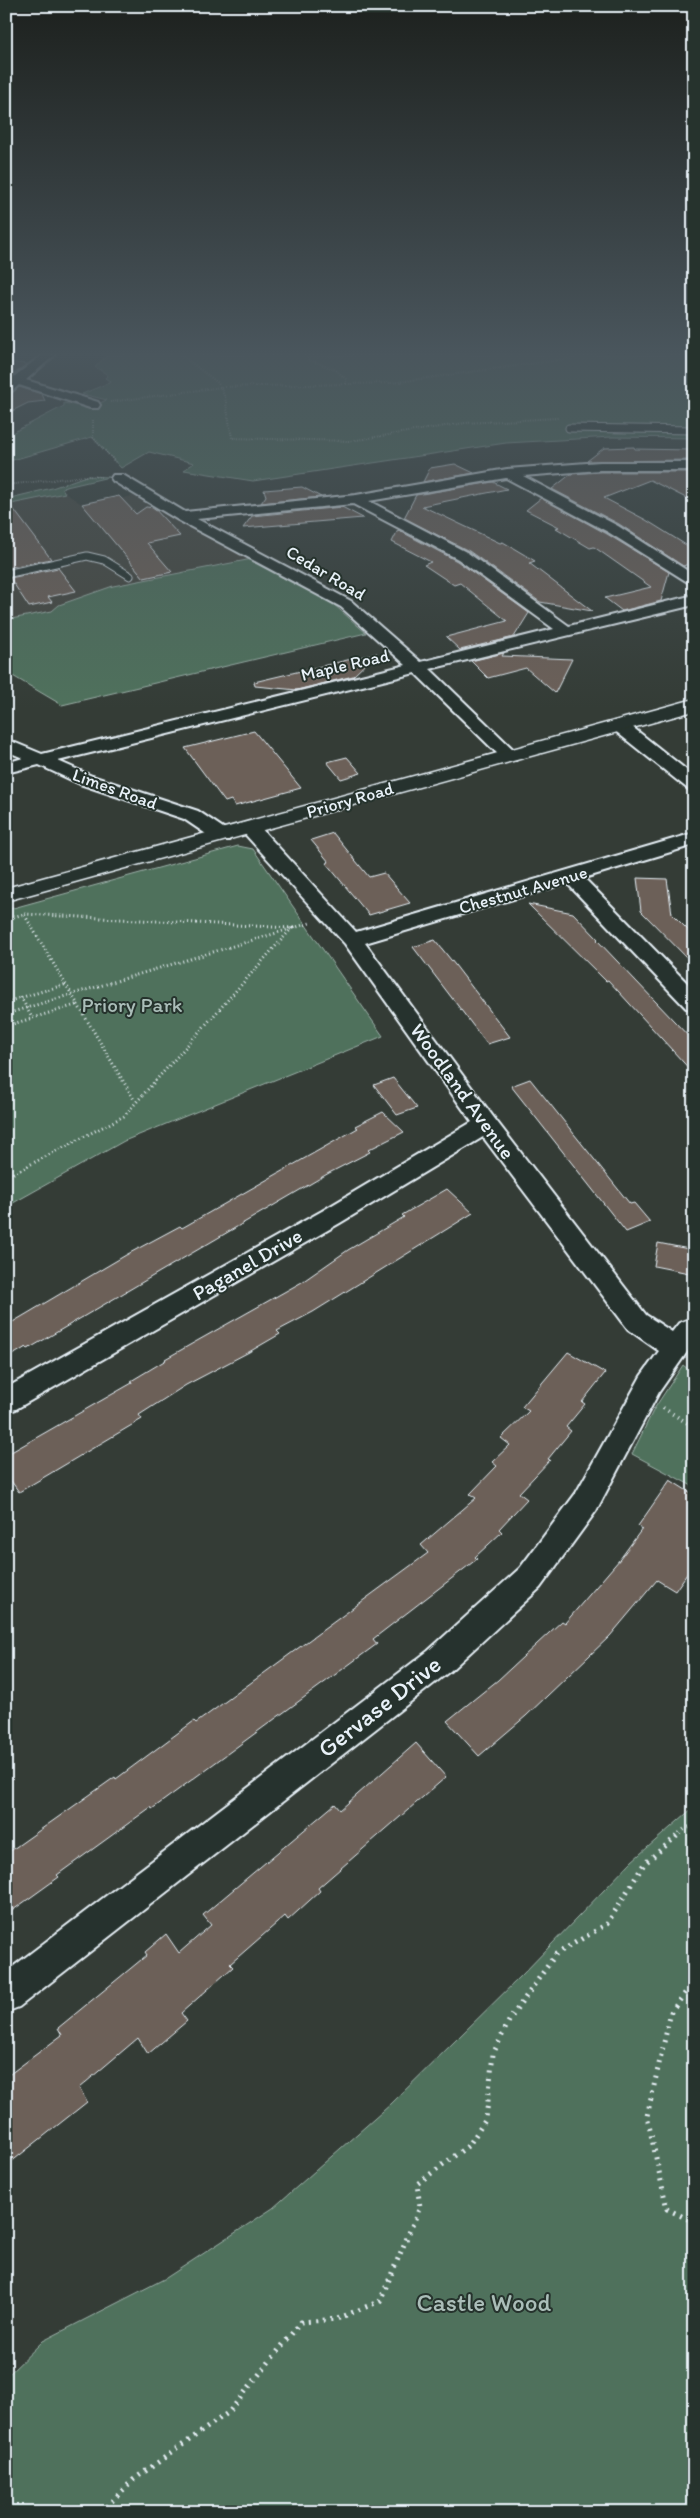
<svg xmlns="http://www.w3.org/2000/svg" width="700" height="2518" viewBox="0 0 700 2518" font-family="Itim,sans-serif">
<rect width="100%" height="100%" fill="#343c36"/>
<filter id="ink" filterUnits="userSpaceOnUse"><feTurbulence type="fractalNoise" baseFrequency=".02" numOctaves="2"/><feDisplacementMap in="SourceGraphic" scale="10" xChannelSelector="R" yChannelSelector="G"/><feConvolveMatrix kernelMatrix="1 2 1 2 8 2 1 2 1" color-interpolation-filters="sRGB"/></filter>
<g filter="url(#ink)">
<!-- built -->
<path fill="#454740" d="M65,493L85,506L133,496L300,583L332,603L366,633L62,705L6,672V505Z"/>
<!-- green -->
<path fill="#50715b" stroke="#9cb1aa" d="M108,355H694V438L612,437L506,443L253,481L184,470L194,463L149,452L121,468L92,437L6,462V436L64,406V403L87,408L107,400L82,394L111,382L105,378L108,375L95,367Z
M86,476L109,477L62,488L65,493L6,505V499L52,488Z
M252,559L300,583L332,603L366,633L62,705L6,672V620L52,611L59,605L113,586Z
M238,846L253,849L383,1036L124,1141L6,1207V910Z
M683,1365L694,1374V1487L632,1454L654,1409Z
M694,1807V2512H6V2377L43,2341L166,2278L273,2208L391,2104L522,1975L632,1861Z"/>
<!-- building -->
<path fill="#6c6158" stroke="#e8f1f8" d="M6,362L27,364L6,380Z
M19,387L42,394L45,401L28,403L6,414V393L13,392Z
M634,447L635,449L691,450L693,460L587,461L604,448Z
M455,464L474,473L423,482L430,468Z
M600,472H694V502L650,480L604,498L646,520L694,550V562L683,566L619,524L552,489L571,474Z
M493,482L507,489L422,506L500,543L503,542L535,561L529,563L592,611L540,602L469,551L404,518L416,495Z
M302,487L321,497L261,503L266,496L264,490Z
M119,496L136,514L146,507L154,508L180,536L147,543L172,572L144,578L82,504Z
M541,498L607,534L669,572L661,601L622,611L605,598L651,587L594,547L590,548L556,528L559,527L526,510Z
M6,499L51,559L6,568Z
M342,507L363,518L243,528L252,516Z
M398,530L457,561L529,613L514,637L460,650L446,637L507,621L460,583L454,585L424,565L431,562L392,542Z
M58,568L76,591L48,597L52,602L29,607L10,578Z
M377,653L353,676L297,690L255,686L254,682Z
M504,653L502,656L572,659L555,693L526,668L488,678L471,661Z
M254,731L301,788L235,806L231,800L225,802L185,748Z
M347,757L361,773L341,779L327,762Z
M333,833L369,877L384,873L410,903L369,915L326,863L329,862L311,840Z
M637,878L667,879L672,914L694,936V965L641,911Z
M528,904L573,913L598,939L597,940L694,1042V1074L608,980L606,981Z
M435,940L455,965L510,1037L487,1044L413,947Z
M393,1078L417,1108L397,1115L374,1085Z
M530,1079L630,1204L634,1203L650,1222L626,1232L511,1086Z
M383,1112L404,1132L368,1150L370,1152L329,1173L28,1349L26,1347L6,1359V1326L126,1255L180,1226L182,1228L358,1128L355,1126Z
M447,1189L473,1213L313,1312L277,1331L280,1334L249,1352L186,1385L139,1415L142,1419L19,1492L6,1474V1455L132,1383L131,1381L166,1360L165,1359L302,1282L348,1250L404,1217L402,1215Z
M658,1243L694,1250V1274L654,1266Z
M568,1352L605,1373L582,1402L585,1404L566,1427L571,1431L548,1459L550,1460L519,1493L527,1499L499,1529L502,1532L475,1557L477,1559L373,1639L377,1644L152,1809L151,1807L57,1875L59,1877L6,1915V1854L115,1777L116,1779L194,1721L196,1723L428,1553L421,1545L476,1498L470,1494L497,1466L492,1462L510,1445L501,1438L529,1411L522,1407Z
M670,1480L694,1495V1564L675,1591L657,1580L610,1636L526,1716L479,1756L447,1721L498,1680L562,1621L565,1623L620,1559L642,1529L638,1526Z
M416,1743L446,1777L318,1888L320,1891L288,1920L285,1916L230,1964L233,1967L181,2013L187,2021L148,2054L138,2038L79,2088L87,2102L6,2166V2077L62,2035L58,2028L147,1955L145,1952L166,1934L179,1953L211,1925L203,1915L335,1804L340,1810Z"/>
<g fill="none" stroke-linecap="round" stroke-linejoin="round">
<!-- lane casing -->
<g stroke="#e8f1f8" stroke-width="9">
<path id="lane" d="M569,428L694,430
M6,574L87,556L104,560L130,576"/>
</g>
<!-- street casing -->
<g stroke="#e8f1f8" stroke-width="4">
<path id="street" d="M42,355H55L26,380L98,402L100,405L98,408H90L19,385L12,391H6V383Z
M600,462H694V470H600L523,476L618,526L694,575V586L608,532L506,478L369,501L468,553L569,626L694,595V605L430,669L516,752L519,756L516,760H504L415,673L58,761L92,776L198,811L229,832L231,836L229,840H215L184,819L80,784L39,765L6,773V763L23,758L6,751V739L42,754L406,665L341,607L178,520L113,481L111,478L113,475H123L185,512L356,495L507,469ZM353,504L458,559L554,629L421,662L351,601L197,519Z
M620,721L626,722L694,776V790L688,789L614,730L611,726L614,722Z
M251,823L258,825L356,932L694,833V845L584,878L694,990V1010L686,1008L567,883L365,943L494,1118L646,1315L672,1332L679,1323L694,1317V1342L659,1392L596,1511L540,1588L450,1671L19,2007L6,2012V1972L428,1651L520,1568L576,1493L641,1376L659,1351L628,1329L483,1137L340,1223L16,1409L6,1412V1388L322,1211L472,1122L345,944L244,833L242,829L244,825Z"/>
</g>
<!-- primary casing -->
<g stroke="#e8f1f8" stroke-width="3">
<path id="primary" d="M694,699V711L6,901V888Z"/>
</g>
<!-- path-far3 -->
<path stroke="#e8f1f8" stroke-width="2" stroke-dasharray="0.5 2" stroke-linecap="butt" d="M181,355L218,383L225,397L232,438L350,441L465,423L558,418
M346,384V379L336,370L307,359L309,357L360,355
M110,402L222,387L391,383L595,355
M93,420V437L115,462
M6,485L86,476L103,477"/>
<!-- path-far2 -->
<path stroke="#e8f1f8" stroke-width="3" stroke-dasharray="1 3" stroke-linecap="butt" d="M6,919L24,914L135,1101
M6,929L11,927
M21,997L32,1018
M6,1002L67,984
M6,1014L310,923
M6,1026L79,1004
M6,1162L12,1174
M6,1177L124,1116L292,928L24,914"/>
<!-- path-far1 -->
<path stroke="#e8f1f8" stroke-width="4" stroke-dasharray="1 4.5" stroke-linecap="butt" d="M663,1408L694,1427
M675,1837L686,1828L694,1826"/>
<!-- path -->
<path stroke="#e8f1f8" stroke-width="5" stroke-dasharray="2 5.5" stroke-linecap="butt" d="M694,1981L671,2012L647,2116L667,2209L694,2222
M101,2512L133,2480L229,2412L301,2322L337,2319L380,2301L420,2207L417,2184L469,2145L486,2119L493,2054L510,2019L556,1954L607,1924L644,1864L677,1836"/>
<!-- lane -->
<use href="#lane" stroke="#26332d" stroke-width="7"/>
<!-- street -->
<use href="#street" fill="#26332d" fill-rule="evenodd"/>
<!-- primary -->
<use href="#primary" fill="#26332d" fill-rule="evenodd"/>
</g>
</g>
<!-- sky -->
<linearGradient id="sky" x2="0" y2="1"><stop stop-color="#1d211e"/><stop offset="0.5" stop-color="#4a565d"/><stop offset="1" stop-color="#4a565d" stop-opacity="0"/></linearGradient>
<rect width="700" height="708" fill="url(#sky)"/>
<g text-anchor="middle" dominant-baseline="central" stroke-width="4" stroke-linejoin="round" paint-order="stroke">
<!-- far-street labels -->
<g font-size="18" fill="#e8f1f8" stroke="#26332d">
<text transform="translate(326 573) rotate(31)">Cedar Road</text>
<text transform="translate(345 665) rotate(-13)">Maple Road</text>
<text transform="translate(115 789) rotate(20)">Limes Road</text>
<text transform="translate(350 800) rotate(-16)">Priory Road</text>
<text transform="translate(523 890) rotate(-16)">Chestnut Avenue</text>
</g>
<!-- park labels -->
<g font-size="21" fill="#abbeb9" stroke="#26332d">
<text x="132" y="1004">Priory Park</text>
</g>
<!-- street labels -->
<g font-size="21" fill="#e8f1f8" stroke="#26332d">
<text transform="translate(463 1091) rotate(54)">Woodland Avenue</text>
<text transform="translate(247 1264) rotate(-30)">Paganel Drive</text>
</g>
<!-- near-street labels -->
<g font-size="25" fill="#e8f1f8" stroke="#26332d">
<text transform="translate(379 1706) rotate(-38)">Gervase Drive</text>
</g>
<!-- near-park labels -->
<g font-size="25" fill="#abbeb9" stroke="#26332d">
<text x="484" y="2302">Castle Wood</text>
</g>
</g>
<!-- margin -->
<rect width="700" height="2518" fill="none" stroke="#26332d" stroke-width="25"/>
<rect x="12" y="12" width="675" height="2493" fill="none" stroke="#e8f1f8" stroke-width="2" filter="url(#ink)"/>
</svg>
